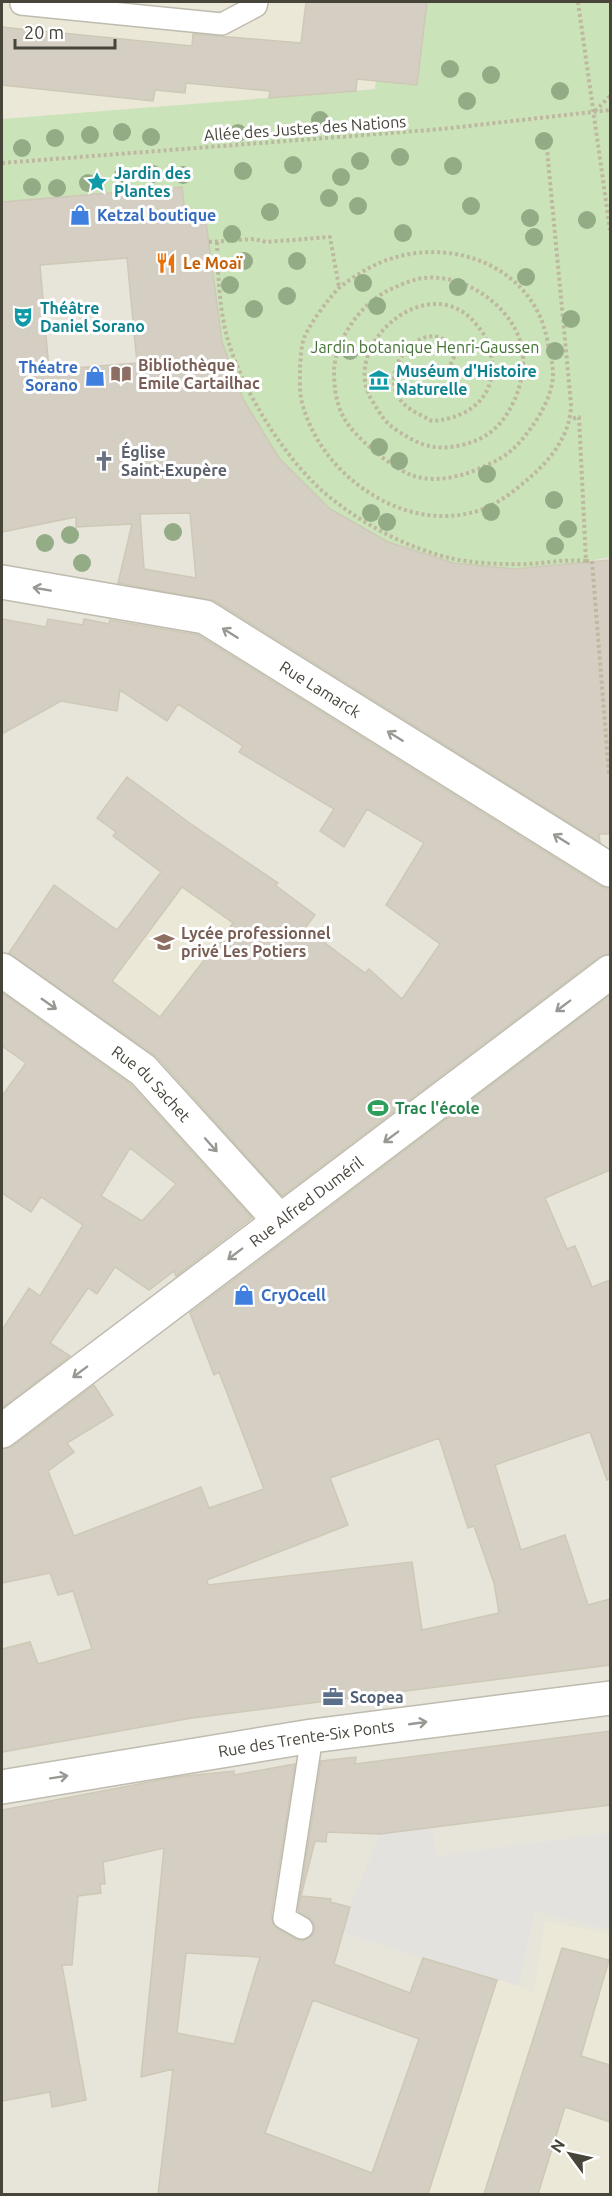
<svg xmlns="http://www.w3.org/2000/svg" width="612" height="2196" viewBox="0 0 612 2196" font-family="Ubuntu,sans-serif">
<rect width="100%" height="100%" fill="#f4f2eb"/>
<!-- residential -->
<path fill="#e7e4da" d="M2,2H610V2194H2Z"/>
<!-- education -->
<path fill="#ebe8d7" d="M2,2H427L417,85L377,81L375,89L356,91L2,119Z
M194,825L278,883L209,954L170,1004L187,1016L151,1059L67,999Z
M545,1921L610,1934V2194H388L468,1971L518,1986L534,1993Z"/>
<!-- green -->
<path fill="#cbe3b9" d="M427,2H610V557L578,563L514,569L453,563L388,542L330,509L279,458L243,399L222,342L206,222L186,223L182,187L2,202V119L356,91L375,89L376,81L417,85Z"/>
<!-- parking -->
<path fill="#e3e2df" d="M432,1828L436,1856L610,1833V1930L535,1911L518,1986L343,1933L350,1907L380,1834Z"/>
<!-- building -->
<path fill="#d4cfc2" stroke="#cec8b6" stroke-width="1.5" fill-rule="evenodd" d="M306,2H427L417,85L357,79L356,91L269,98L270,91L186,83L185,93L155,90L153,101L2,85V27L192,46L193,34L301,43Z
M182,187L186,223L206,222L222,342L243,399L279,458L330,509L388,542L453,563L514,569L610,560V834H599L600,842L215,601L118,583L132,524L76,527V517L2,532V202ZM127,258L137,363L49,370L40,265ZM190,513L196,578L144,569L140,514Z
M2,619L46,627L48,619L83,625L84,619L109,624L110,620L198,635L600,886L610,889V954L599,957L282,1196L157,1057L9,953L54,885L117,930L161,872L113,836L116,832L97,818L127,777L191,824L278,883L275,885L315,915L305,928L365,973L369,969L402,999L440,944L386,905L424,843L367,809L344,847L320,831L334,809L239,752L243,746L178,704L167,721L120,690L117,711L61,701L2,734ZM182,887L233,923L160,1017L112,981Z
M2,993L130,1084L252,1218L176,1276L174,1271L149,1290L115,1267L97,1294L88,1288L50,1343L70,1356L2,1408V1330L29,1288L40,1296L83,1225L41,1197L31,1212L2,1193V1096L26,1063L2,1046ZM130,1148L176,1184L142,1221L101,1196Z
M610,995V1170L545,1198L567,1249L575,1246L592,1287L610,1280V1479L607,1480L590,1432L495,1465L521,1550L565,1535L588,1605L610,1599V1665L192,1718L2,1752V1649L30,1642L38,1664L92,1649L73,1591L58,1595L50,1573L2,1583V1449L13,1446L94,1385L113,1415L67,1443L74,1452L48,1471L74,1536L201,1487L209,1508L264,1489L219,1372L214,1375L190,1313ZM439,1438L468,1528L474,1526L494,1583L499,1613L422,1630L412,1562L208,1585L207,1580L348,1525L330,1478Z
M610,1731V1805L380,1834L327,1832L326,1842L315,1841L301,1896L331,1899L330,1902L350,1907L334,1964L410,1993L423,1958L497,1980L428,2194H158L173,2069L141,2077L164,1848L103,1862L105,1884H100L101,1893L78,1896L72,1965H62L86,2100L52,2107L50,2092L2,2101V1810L176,1777L234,1771V1775L295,1764L271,1917L273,1924L278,1929L296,1939L303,1941L313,1935L315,1928L313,1921L298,1911L321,1761L356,1757L355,1764ZM186,1953L260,1957L234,2044L177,2033ZM313,2000L419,2039L372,2173L265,2133Z
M562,1948L609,1960L581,2056L610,2065V2122L565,2107L538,2194H484Z"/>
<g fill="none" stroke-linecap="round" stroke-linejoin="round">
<!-- service casing -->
<g stroke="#bebbaf" stroke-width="24">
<path id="service" d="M21,4L222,24L256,6L257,2
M302,1928L284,1918L312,1736"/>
</g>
<!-- minor casing -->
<g stroke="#bebbaf" stroke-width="36">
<g id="minor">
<path id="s1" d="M2,582L205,617L610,870"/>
<path id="s2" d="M2,970L143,1070L280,1221"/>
<path id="s3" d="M2,1431L610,972"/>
<path id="s4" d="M2,1787L312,1736L610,1698"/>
</g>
</g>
<!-- path -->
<path stroke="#beb8a1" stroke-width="4" stroke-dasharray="3 3" stroke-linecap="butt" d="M578,2L610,230
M595,111L610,96
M2,163L442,129L610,110
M209,242L254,239L266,242L330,237L339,287
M217,242C218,274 219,306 227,337C242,391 288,465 332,499C366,526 408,548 450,558C469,563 507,565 527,564C548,563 564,559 586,561L579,417L571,419
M448,370L455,355C435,304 369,369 404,404C411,411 423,416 432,421C473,418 500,393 490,350C488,340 483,332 476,324C429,266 336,347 373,402C380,414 386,424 398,431C421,446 435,451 462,445C487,439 502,426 513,403C520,389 524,371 523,355C519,311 468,273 424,278C412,279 398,286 387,291C360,305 336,339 334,370C334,386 336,404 344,418C354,437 391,467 411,475C435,484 465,476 487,465C509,455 517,447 531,428C542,413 553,392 553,374C553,364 550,354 548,344C534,257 431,229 362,272C354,277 344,283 338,289C328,299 309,325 304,338C301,346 301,357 300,367C300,379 299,394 303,406C322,474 399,530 470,513C495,508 517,489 536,472C555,454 571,431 571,404L547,149
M586,561H592L609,774"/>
<!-- service -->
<use href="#service" stroke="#fff" stroke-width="21"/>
<!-- minor -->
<use href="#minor" stroke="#fff" stroke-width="33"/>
</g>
<!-- trees -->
<g fill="#93ac86">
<circle cx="450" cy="69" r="9"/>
<circle cx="491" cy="75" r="9"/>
<circle cx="560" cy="91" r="9"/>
<circle cx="467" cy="101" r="9"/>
<circle cx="320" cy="120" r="9"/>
<circle cx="122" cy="132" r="9"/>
<circle cx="238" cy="133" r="9"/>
<circle cx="90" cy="135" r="9"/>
<circle cx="151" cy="137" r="9"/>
<circle cx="55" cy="138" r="9"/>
<circle cx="544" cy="141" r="9"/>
<circle cx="22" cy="148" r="9"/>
<circle cx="400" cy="157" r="9"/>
<circle cx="360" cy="161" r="9"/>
<circle cx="293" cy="165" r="9"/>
<circle cx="453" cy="166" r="9"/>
<circle cx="243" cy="171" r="9"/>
<circle cx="153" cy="174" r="9"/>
<circle cx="183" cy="175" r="9"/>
<circle cx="122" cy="177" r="9"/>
<circle cx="341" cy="177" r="9"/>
<circle cx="88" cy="183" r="9"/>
<circle cx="32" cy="187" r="9"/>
<circle cx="57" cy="188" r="9"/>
<circle cx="329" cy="198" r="9"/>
<circle cx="358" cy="206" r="9"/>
<circle cx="471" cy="206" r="9"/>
<circle cx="270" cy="212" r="9"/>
<circle cx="530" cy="218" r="9"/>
<circle cx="587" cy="220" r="9"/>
<circle cx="403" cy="233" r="9"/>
<circle cx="232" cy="234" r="9"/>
<circle cx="534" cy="237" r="9"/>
<circle cx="244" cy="261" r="9"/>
<circle cx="297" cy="261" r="9"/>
<circle cx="526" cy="277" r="9"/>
<circle cx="363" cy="283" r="9"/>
<circle cx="230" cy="285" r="9"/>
<circle cx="458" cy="287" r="9"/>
<circle cx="287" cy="296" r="9"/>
<circle cx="377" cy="306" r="9"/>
<circle cx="254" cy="309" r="9"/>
<circle cx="571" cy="319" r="9"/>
<circle cx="350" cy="351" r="9"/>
<circle cx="555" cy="351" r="9"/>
<circle cx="379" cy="447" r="9"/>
<circle cx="399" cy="461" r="9"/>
<circle cx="487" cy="474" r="9"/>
<circle cx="554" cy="500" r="9"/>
<circle cx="491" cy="512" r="9"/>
<circle cx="371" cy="513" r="9"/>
<circle cx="387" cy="522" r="9"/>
<circle cx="568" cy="529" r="9"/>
<circle cx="173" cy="532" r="9"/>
<circle cx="70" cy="535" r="9"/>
<circle cx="45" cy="543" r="9"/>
<circle cx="555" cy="546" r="9"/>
<circle cx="82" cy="563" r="9"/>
</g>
<!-- one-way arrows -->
<defs><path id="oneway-shaft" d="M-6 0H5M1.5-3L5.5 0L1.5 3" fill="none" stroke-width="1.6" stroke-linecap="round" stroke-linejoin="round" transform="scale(1.5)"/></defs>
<g stroke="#9a9893">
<use href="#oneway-shaft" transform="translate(42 589) rotate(-170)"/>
<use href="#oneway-shaft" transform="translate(230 633) rotate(-148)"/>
<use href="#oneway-shaft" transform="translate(395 736) rotate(-148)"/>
<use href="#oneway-shaft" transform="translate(561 839) rotate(-148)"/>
<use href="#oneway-shaft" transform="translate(49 1004) rotate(35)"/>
<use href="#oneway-shaft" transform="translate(563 1006) rotate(143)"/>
<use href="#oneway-shaft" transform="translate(391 1137) rotate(143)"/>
<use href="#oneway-shaft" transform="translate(211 1145) rotate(48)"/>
<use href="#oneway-shaft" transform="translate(235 1254) rotate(143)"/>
<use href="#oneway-shaft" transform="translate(80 1372) rotate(143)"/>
<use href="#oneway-shaft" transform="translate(418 1723) rotate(-8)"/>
<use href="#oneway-shaft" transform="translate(59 1777) rotate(-9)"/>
</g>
<!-- icons -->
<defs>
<g id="sight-bare" transform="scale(1.62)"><path d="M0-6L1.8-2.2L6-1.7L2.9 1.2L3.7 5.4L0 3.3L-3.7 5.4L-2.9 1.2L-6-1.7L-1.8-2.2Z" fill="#0f9aa8" stroke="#fff" stroke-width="2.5" paint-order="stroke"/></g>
<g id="shop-bare" transform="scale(1.62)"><path d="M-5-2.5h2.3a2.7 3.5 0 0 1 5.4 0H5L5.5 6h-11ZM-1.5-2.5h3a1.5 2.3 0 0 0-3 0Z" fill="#3f7fe0" stroke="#fff" stroke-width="2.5" paint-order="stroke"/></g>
<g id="restaurant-bare" transform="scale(1.62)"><path d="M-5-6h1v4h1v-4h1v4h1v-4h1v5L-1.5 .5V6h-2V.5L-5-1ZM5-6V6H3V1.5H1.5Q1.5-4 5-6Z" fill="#e8710a" stroke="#fff" stroke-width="2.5" paint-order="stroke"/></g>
<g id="theatre-bare" transform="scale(1.62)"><path d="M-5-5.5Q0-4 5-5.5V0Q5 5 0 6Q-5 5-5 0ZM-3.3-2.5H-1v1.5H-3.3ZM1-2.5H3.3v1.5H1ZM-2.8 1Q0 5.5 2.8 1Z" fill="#0f9aa8" stroke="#fff" stroke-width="2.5" paint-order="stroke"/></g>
<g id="library-bare" transform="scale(1.62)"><path d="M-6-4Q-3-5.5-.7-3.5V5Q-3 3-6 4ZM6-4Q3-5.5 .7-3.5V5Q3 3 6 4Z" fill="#8d6e63" stroke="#fff" stroke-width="2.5" paint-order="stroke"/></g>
<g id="museum-bare" transform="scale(1.62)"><path d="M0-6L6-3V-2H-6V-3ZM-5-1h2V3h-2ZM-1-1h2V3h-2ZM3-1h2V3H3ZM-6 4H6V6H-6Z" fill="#0f9aa8" stroke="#fff" stroke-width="2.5" paint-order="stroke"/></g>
<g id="church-bare" transform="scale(1.62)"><path d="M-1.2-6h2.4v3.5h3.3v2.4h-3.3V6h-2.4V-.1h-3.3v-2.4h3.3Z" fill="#6b7280" stroke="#fff" stroke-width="2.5" paint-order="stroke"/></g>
<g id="school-bare" transform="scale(1.62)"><path d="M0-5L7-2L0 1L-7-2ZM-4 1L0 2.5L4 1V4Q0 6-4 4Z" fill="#8d6e63" stroke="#fff" stroke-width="2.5" paint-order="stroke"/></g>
<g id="stadium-bare" transform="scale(1.62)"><path d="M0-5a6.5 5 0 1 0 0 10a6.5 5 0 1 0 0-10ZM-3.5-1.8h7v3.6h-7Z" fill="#2e9e5b" stroke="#fff" stroke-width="2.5" paint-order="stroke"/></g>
<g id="office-bare" transform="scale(1.62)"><path d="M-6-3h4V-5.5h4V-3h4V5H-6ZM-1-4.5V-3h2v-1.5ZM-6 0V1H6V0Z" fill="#5c6f8a" stroke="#fff" stroke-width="2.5" paint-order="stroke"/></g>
</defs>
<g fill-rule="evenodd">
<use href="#sight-bare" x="97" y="182"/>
<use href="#shop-bare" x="80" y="215"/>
<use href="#restaurant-bare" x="166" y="263"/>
<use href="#theatre-bare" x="23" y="317"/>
<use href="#library-bare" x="121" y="374"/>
<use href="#shop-bare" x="95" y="376"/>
<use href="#museum-bare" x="379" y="380"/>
<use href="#church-bare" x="104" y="461"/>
<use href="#school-bare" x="164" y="942"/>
<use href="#stadium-bare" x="378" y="1108"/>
<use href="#shop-bare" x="244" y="1295"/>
<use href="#office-bare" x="333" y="1697"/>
</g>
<g text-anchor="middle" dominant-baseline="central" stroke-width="6" stroke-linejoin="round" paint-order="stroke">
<!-- street labels -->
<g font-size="16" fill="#47443a" stroke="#fff">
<text transform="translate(305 128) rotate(-4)">Allée des Justes des Nations</text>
<text stroke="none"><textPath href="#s1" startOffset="342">Rue Lamarck</textPath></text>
<text stroke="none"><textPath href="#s2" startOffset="188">Rue du Sachet</textPath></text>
<text stroke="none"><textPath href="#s3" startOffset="381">Rue Alfred Duméril</textPath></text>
<text stroke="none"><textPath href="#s4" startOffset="308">Rue des Trente-Six Ponts</textPath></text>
</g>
<!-- culture labels -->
<g font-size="16" font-weight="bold" fill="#0d838f" stroke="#fff" text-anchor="start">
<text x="114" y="173">Jardin des<tspan x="114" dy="18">Plantes</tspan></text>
<text x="40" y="308">Théâtre<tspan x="40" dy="18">Daniel Sorano</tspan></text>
<text x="396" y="371">Muséum d'Histoire<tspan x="396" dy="18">Naturelle</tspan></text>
</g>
<!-- shop labels -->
<g font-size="16" font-weight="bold" fill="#366cbe" stroke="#fff" text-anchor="start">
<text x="97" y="215">Ketzal boutique</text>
<text x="78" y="367" text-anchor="end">Théatre<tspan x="78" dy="18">Sorano</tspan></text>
<text x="261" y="1295">CryOcell</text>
</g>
<!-- food labels -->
<g font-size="16" font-weight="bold" fill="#c56008" stroke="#fff" text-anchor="start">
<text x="183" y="263">Le Moaï</text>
</g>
<!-- park labels -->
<g font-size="16" fill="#437333" stroke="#fff">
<text x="425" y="347">Jardin botanique Henri-Gaussen</text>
</g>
<!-- education labels -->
<g font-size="16" font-weight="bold" fill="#785e54" stroke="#fff" text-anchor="start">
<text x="138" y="365">Bibliothèque<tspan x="138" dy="18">Emile Cartailhac</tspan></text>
<text x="181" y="933">Lycée professionnel<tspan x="181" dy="18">privé Les Potiers</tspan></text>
</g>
<!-- worship labels -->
<g font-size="16" font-weight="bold" fill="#5b616d" stroke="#fff" text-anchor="start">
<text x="121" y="452">Église<tspan x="121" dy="18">Saint-Exupère</tspan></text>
</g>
<!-- leisure labels -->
<g font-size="16" font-weight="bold" fill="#27864d" stroke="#fff" text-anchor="start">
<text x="395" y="1108">Trac l'école</text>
</g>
<!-- service labels -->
<g font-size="16" font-weight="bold" fill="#4e5e75" stroke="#fff" text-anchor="start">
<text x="350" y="1697">Scopea</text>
</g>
</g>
<!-- border -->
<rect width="612" height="2196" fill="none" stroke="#47443a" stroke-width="6"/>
<!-- north arrow -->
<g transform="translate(570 2154) rotate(303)" stroke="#ffffff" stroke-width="4.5" paint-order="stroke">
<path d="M0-4.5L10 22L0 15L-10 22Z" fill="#47443a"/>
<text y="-9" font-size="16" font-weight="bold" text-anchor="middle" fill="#47443a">N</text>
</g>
<!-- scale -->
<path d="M15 39v9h100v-9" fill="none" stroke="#47443a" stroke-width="3"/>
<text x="24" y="39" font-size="18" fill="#47443a" stroke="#ffffff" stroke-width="4.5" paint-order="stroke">20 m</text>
</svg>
